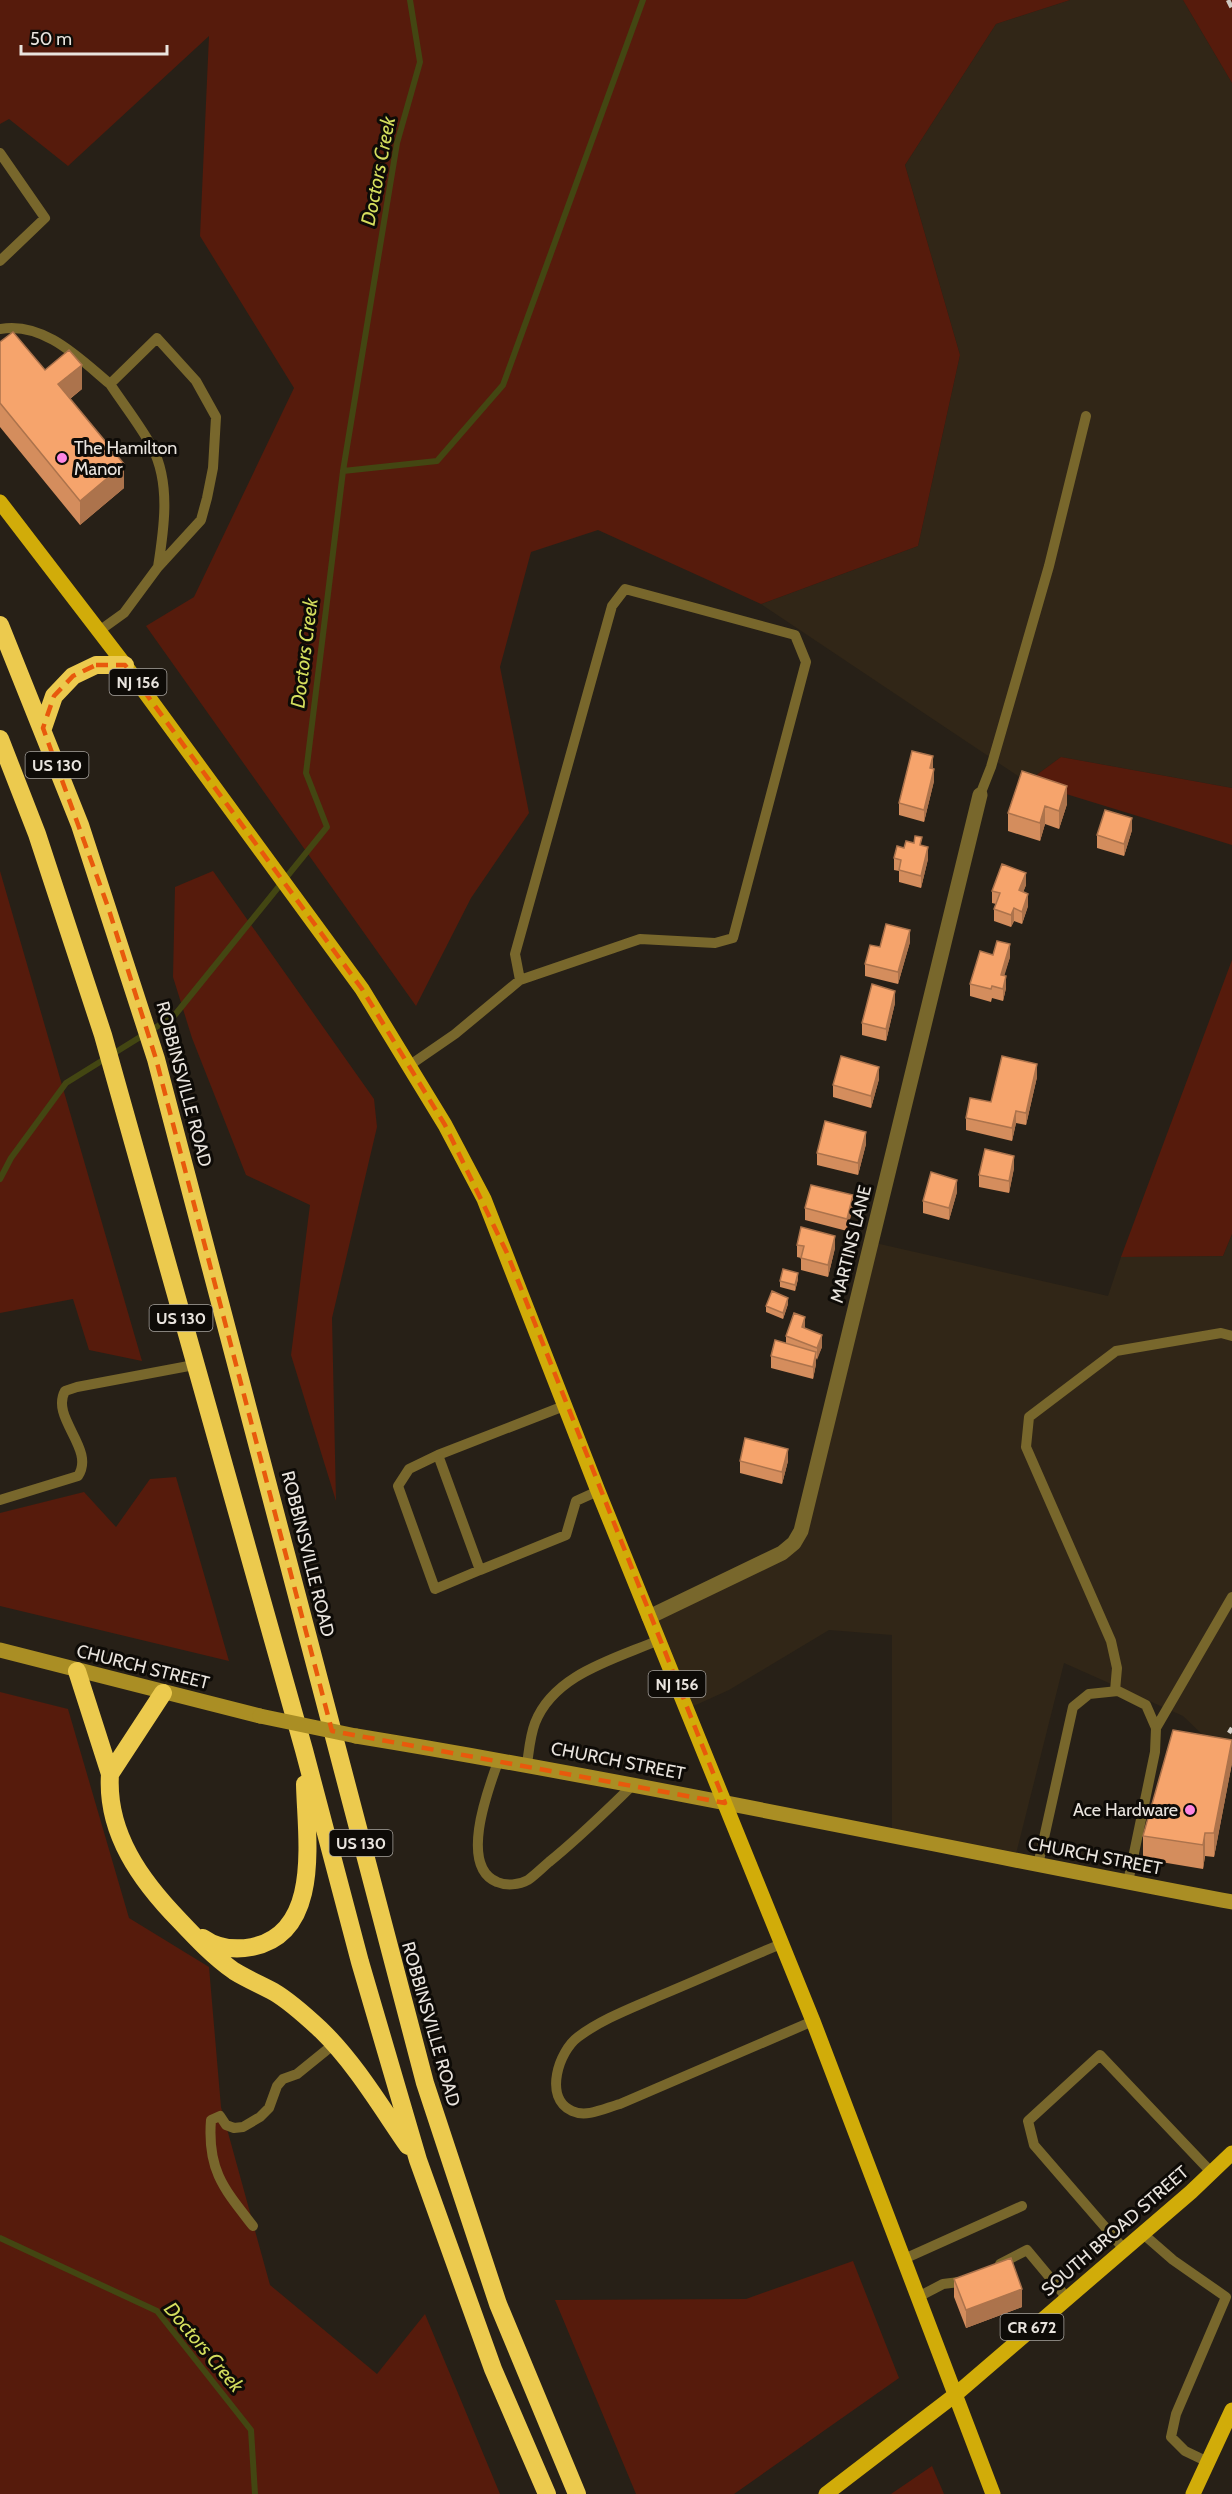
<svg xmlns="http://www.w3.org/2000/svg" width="1232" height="2494" viewBox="0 0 1232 2494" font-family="Cabin,sans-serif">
<rect width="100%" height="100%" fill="#272017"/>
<!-- built -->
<path fill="#312617" d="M1070,0H1183L1232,83V788L1061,757L1027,782L761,604L918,546L960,355L905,165L996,24Z
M1232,1234V1763L1183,1716L1064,1663L1015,1858L892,1836V1635L829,1630L729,1690L687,1709L649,1617L794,1543L871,1242L1108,1296L1121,1257L1223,1256Z"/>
<!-- green -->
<path fill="#561b0c" d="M0,0H1070L996,24L905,165L960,355L918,546L761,604L598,530L531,552L500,667L529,813L471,898L416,1006L146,626L194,597L294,388L200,236L209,36L68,166L9,119L0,124Z
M1183,0H1232V83Z
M1061,757L1232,788V845L1027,782Z
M0,871L142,1361L89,1350L73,1299L0,1313Z
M213,871L374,1099L377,1127L332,1318L336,1501L291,1355L310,1205L246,1175L192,1038L173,977L175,887Z
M1232,960V1234L1223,1256L1121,1257Z
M176,1477L229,1661L0,1606V1513L84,1492L116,1527L150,1479Z
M0,1692L68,1709L129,1918L209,1967L221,2107L270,2285L377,2374L425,2314L500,2494H0Z
M853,2261L899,2378L734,2494H636L555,2300L746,2299Z
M932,2466L944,2494H891Z"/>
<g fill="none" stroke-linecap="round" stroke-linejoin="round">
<!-- stream -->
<path stroke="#434612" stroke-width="6" d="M343,471L437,461L503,385L643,0
M0,1179L11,1158L66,1083L174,1016L327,827L306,773L343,471L397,143L420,62L410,0
M0,2238L157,2311L251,2430L255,2494"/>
<!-- lane -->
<path stroke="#78672c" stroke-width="10" d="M0,153L45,218L0,261
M0,329C44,321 80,359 110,384L157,338L196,381L216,417L213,468L207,498L201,520L158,567L124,613L99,631
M110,384C124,405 140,425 152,447C171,483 164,529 158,567
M980,795L991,767L1049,566L1086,416
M410,1065L455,1034L520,980L640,939L715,943L733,938L806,662L795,635L625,589L612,606L515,954L520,980
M564,1406L438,1455L480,1570L566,1535L576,1501L598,1491
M438,1455L409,1469L398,1486L435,1589L480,1570
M0,1500L78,1476C96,1449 50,1418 65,1391L77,1387L194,1365
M1115,1691L1117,1668L1111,1641L1026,1447L1029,1417L1116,1351L1221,1333L1232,1336
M499,1759C489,1787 458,1866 497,1882C506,1886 519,1885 528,1880C535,1875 542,1868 549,1862C579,1838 606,1811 634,1784
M527,1764C529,1751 530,1736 535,1723C554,1674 615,1659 659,1640
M1038,1865L1073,1707L1089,1694L1118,1691L1146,1705L1156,1728
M1128,1882L1155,1752L1156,1728L1232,1597
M781,1944C740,1961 700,1979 659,1996C632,2008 602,2019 578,2037C559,2051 543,2098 572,2111C587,2118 605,2108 620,2104L813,2021
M253,2226C224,2189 207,2170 211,2120L220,2116L226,2125L234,2128L243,2127L260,2117L269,2108L277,2086L283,2079L297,2074L334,2044
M1142,2233L1173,2260L1226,2297L1176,2414L1171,2437L1185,2451L1208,2462
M1124,2249L1034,2145L1028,2121L1100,2055L1212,2173
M904,2259L1022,2206
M1000,2264L1027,2250L1067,2298
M918,2297L943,2284L967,2281"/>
<!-- street -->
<path stroke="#78672c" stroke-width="15" d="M649,1617L782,1553L794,1543L801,1531L980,795"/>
<!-- secondary -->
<path stroke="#aa8e24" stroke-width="15" d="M0,1650L260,1716
M356,1736C649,1784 940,1847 1232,1902"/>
<!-- primary -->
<path stroke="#d1ac09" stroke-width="15" d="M0,502L125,665L362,989L445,1125L484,1199L598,1491L813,2021L993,2494
M826,2494L955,2395L1191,2192L1232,2153
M1193,2494L1232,2410"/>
<!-- highway -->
<path stroke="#ecca4e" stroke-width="18" d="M0,625L80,825L156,1059L425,2083L498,2304L577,2494
M43,728L54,696L73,676L96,665H125
M0,739L37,834L103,1035L304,1750L360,1962L418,2160L493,2369L547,2494
M77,1671L110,1774C106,1833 141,1881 180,1921C197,1939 214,1957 234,1971C247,1979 261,1985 274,1992C291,2002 307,2017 321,2030C355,2063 381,2107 408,2146
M110,1774L163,1693
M203,1938C217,1948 235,1950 252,1947C323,1933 306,1836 305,1784"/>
<!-- rail -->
<path stroke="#cfcac3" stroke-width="4.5" stroke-dasharray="8 8" stroke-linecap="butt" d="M1228,0L1232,8
M1229,1733L1232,1728"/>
<!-- secondary-bridge -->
<path stroke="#aa8e24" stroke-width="15" d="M260,1716L356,1736"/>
</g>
<!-- wall -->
<path fill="#d48d5d" d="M0,342L45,370L82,389L70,399L124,488L80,525L0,427Z
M932,769L934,781L924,822L899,815V803Z
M1022,771L1067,804L1059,829L1045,824L1040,841L1008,831V813Z
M1132,830L1124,856L1097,848V835Z
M922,845L928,859L921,888L899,882V871L894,870V858L904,848Z
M1026,885L1023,892L1028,906L1022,924L1014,921L1011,927L994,921V909L996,904L992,903V891Z
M910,942L898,984L865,976V964L880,947Z
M1010,957L1004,975L1006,988L1003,1001L992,998L991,1002L970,996V984Z
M895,1003L886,1041L862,1035V1023Z
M1037,1077L1026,1125L1016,1123L1012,1141L966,1130V1118Z
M879,1079L871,1108L833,1097V1085Z
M866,1144L858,1175L817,1165V1153Z
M1014,1168L1009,1193L979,1187V1175Z
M957,1192L949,1220L923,1213V1201Z
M853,1207L847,1231L805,1220V1208Z
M797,1245L835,1248L828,1277L801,1270V1258L797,1257Z
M798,1279L795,1291L780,1287V1281Z
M788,1304L783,1319L766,1312V1306Z
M805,1328L822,1347L816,1360V1364L813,1379L771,1368V1356L786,1343V1336Z
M740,1461H788L782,1484L740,1473Z
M1232,1763L1214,1857L1205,1856L1203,1869L1143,1859V1836Z
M954,2279L1022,2307L966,2328L954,2297Z"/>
<!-- shaded-wall -->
<path fill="#ac734c" d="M82,365V389L58,408V384Z
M124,464V488L80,525V501Z
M933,756V768L930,780V768Z
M934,769V781L924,822V810Z
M1067,786V804L1059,829V811Z
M1045,806V824L1040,841V823Z
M1132,818V830L1124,856V844Z
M928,847V859L921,888V876Z
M1026,873V885L1019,903V890Z
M1028,894V906L1022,924V912Z
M1014,908V921L1011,927V915Z
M910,930V942L898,984V972Z
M1010,944V957L1001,987V975Z
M1006,976V988L1003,1001V989Z
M895,991V1003L886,1041V1029Z
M1037,1064V1077L1026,1125V1113Z
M879,1067V1079L871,1108V1096Z
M1016,1111V1123L1012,1141V1128Z
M866,1132V1144L858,1175V1163Z
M1014,1156V1168L1009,1193V1181Z
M957,1180V1192L949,1220V1208Z
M853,1195V1207L847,1231V1219Z
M835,1236V1248L828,1277V1265Z
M798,1273V1279L795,1291V1285Z
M788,1298V1304L783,1319V1313Z
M805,1317V1329L802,1327Z
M822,1335V1347L817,1360V1348Z
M816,1352V1364L813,1379V1367Z
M788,1449V1461L782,1484V1472Z
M1232,1740V1763L1214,1857V1833Z
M1205,1833V1856L1203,1869V1845Z
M1022,2289V2307L966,2328V2310Z"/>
<!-- building -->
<path fill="#f6a46c" stroke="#ac734c" stroke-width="1.5" d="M13,332L45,370L69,350L82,365L58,384L124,464L80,501L0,403V342Z
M912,751L933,756L930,768L934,769L924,810L899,803Z
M1022,771L1067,786L1059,811L1045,806L1040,823L1008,813Z
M1105,810L1132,818L1124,844L1097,835Z
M915,836L922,837L920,845L928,847L921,876L899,870L901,860L894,858L897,846L904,848L906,841L914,843Z
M1002,864L1026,873L1019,890L1028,894L1022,912L1014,908L1011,915L994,909L1000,893L992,891Z
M886,924L910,930L898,972L865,964L870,945L880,947Z
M997,941L1010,944L1001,975L1006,976L1003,989L992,986L991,989L970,984L980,951L993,955Z
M872,984L895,991L886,1029L862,1023Z
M841,1056L879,1067L871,1096L833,1085Z
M1002,1056L1037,1064L1026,1113L1016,1111L1012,1128L966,1118L970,1098L991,1102Z
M825,1121L866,1132L858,1163L817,1153Z
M985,1149L1014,1156L1009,1181L979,1175Z
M931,1172L957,1180L949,1208L923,1201Z
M811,1185L853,1195L847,1219L805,1208Z
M801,1227L835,1236L828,1265L801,1258L804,1246L797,1245Z
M783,1269L798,1273L795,1285L780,1281Z
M772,1291L788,1298L783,1313L766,1306Z
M794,1313L805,1317L802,1327L822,1335L817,1348L786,1336Z
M775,1340L816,1352L813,1367L771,1356Z
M745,1438L788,1449L782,1472L740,1461Z
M1173,1730L1232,1740L1214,1833H1205L1203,1845L1143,1836Z
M1011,2258L1022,2289L966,2310L954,2279Z"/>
<!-- marked area -->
<path fill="none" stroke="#e8590c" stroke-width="4.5" stroke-dasharray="12 8" stroke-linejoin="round" d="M96,665H125L362,989L445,1125L507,1253L725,1803L332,1731L156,1059L108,907L43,728L54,696L73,676Z"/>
<!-- markers -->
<g fill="#fd86e1" stroke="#0e0b07" stroke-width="2">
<circle cx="62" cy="458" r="6"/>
<circle cx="1190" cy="1810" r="6"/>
</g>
<g text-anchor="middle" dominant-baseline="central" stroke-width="6" stroke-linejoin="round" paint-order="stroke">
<!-- shield labels -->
<g fill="#0e0b07" stroke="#a7a39e" stroke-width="1.5">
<rect x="109.5" y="669" width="57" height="26" rx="4.5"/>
<rect x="25.5" y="752" width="63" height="26" rx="4.5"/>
<rect x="149.5" y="1305" width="63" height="26" rx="4.5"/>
<rect x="648.5" y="1671" width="57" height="26" rx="4.5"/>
<rect x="329.5" y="1830" width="63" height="26" rx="4.5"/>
<rect x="1000.5" y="2314" width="63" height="26" rx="4.5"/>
</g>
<g font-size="16" font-weight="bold" fill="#e9e4de">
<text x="138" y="682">NJ 156</text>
<text x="57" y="765">US 130</text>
<text x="181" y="1318">US 130</text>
<text x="677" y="1684">NJ 156</text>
<text x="361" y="1843">US 130</text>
<text x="1032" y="2327">CR 672</text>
</g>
<!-- poi labels -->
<g font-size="18" fill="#e9e4de" stroke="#0e0b07" text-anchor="start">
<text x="74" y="448">The Hamilton<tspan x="74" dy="21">Manor</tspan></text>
<text x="1178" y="1810" text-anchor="end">Ace Hardware</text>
</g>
<!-- street labels -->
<g font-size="18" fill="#e9e4de" stroke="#0e0b07">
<text transform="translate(184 1084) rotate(75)">ROBBINSVILLE ROAD</text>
<text transform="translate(851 1244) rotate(-76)">MARTINS LANE</text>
<text transform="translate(308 1554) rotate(76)">ROBBINSVILLE ROAD</text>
<text transform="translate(143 1667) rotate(14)">CHURCH STREET</text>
<text transform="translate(618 1761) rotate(11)">CHURCH STREET</text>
<text transform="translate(1095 1856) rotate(11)">CHURCH STREET</text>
<text transform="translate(431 2024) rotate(74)">ROBBINSVILLE ROAD</text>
<text transform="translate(1115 2231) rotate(-41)">SOUTH BROAD STREET</text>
</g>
<!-- water labels -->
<g font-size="20" font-style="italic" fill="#d4dd5d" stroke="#0e0b07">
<text transform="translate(378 171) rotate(-79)">Doctors Creek</text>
<text transform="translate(304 653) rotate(-83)">Doctors Creek</text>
<text transform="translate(204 2347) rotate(50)">Doctors Creek</text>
</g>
</g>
<!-- scale -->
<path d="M21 45v9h146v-9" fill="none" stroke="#e9e4de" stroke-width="3"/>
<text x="30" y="45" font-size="18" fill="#e9e4de" stroke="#0e0b07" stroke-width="4.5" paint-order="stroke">50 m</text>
</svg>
